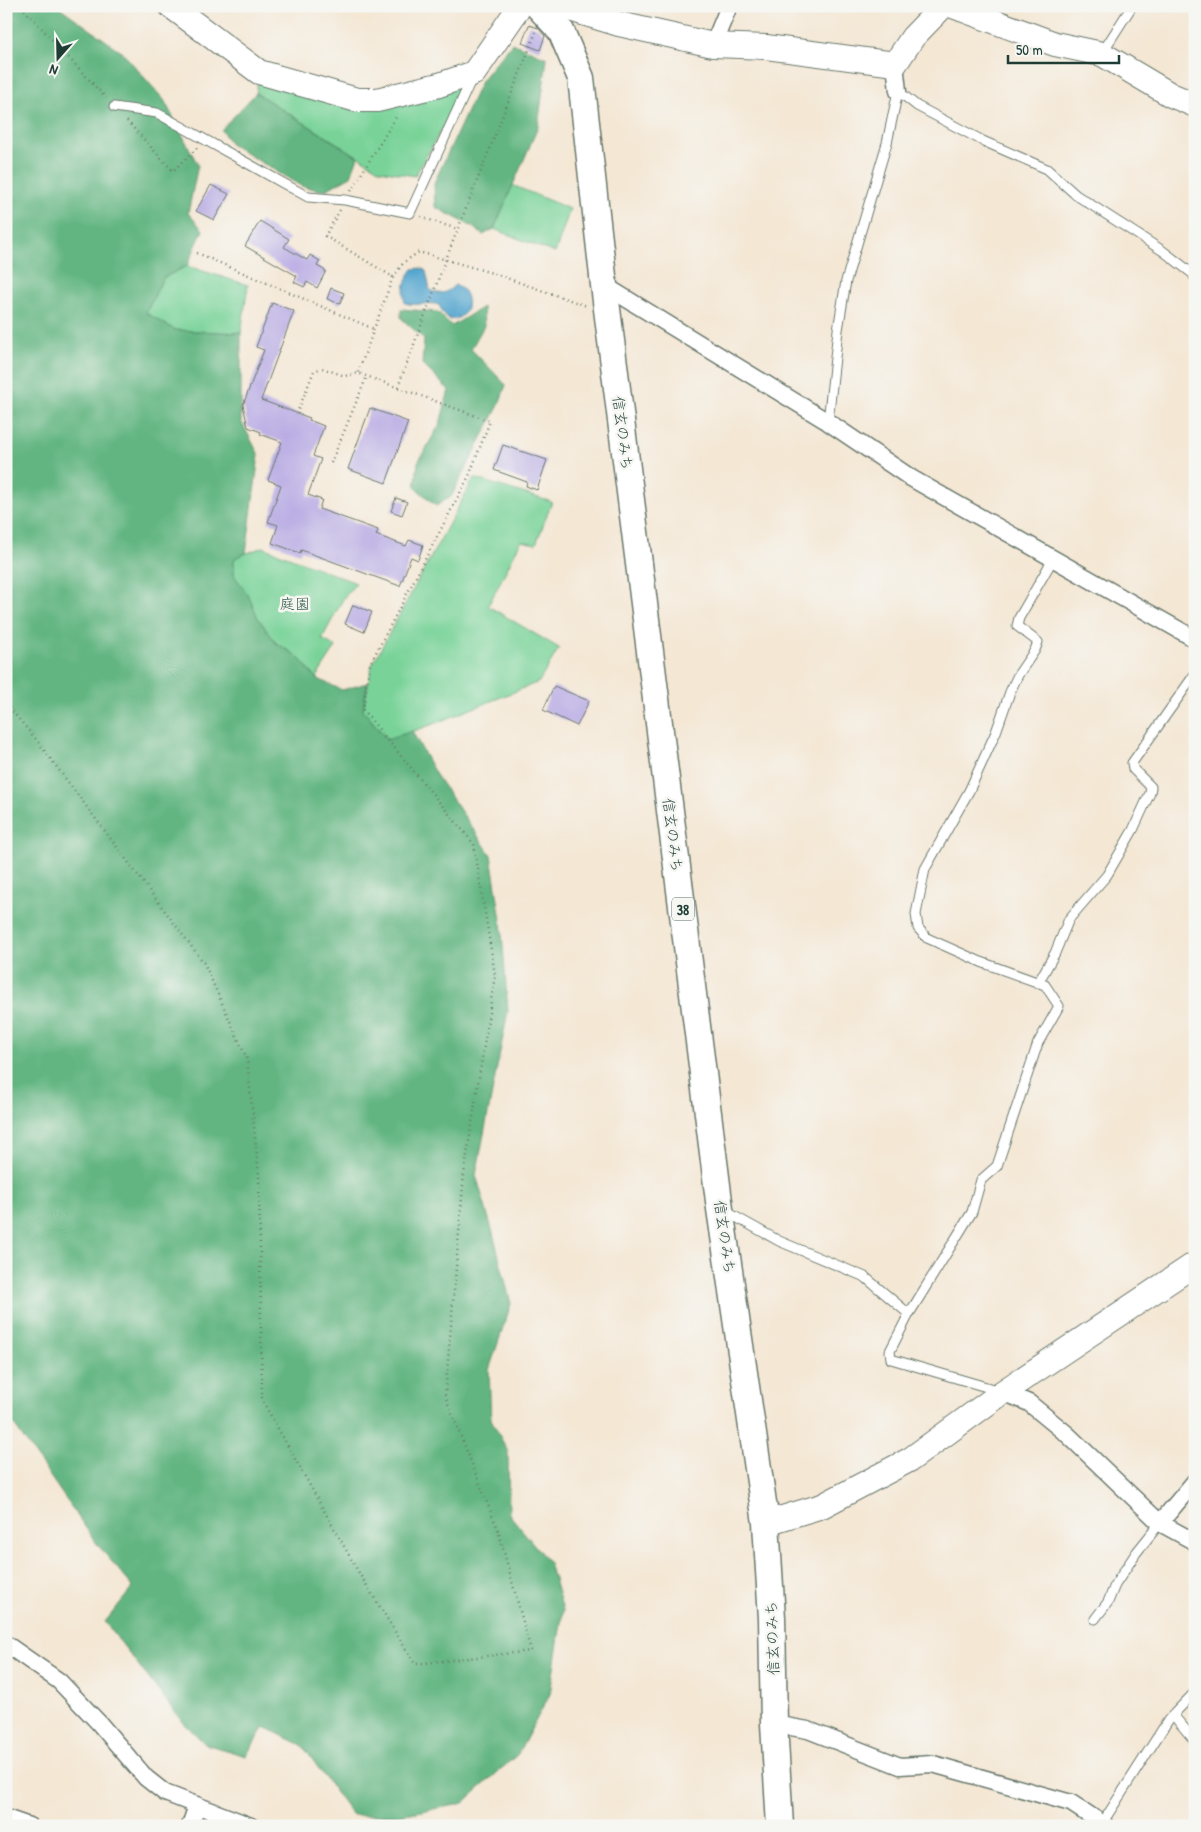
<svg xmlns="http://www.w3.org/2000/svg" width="1201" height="1832" viewBox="0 0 1201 1832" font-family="'Patrick Hand','Klee One',sans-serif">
<rect width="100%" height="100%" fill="#f6f6f2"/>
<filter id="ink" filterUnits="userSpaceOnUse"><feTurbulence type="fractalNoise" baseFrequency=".02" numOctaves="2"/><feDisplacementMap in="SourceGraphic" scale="10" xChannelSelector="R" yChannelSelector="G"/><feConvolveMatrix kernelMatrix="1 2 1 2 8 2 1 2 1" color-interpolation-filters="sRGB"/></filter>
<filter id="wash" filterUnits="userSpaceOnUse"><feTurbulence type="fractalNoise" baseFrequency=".0096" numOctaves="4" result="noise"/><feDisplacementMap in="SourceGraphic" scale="20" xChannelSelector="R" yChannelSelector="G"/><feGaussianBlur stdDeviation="1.12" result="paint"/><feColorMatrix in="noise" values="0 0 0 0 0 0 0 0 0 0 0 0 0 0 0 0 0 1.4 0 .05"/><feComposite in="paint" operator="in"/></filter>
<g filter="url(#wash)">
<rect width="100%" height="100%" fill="#f4e7d4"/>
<!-- green -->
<path fill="#79d399" stroke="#4c8866" d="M259,72L357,100L474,73L415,176L380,170L256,93Z
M512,185L570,209L555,253L494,229Z
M187,266L248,285L241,333L175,330L146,313L163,278Z
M474,478L552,502L536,544L521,541L488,606L559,648L539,682L431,725L388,740L363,710L372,665Z
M263,547L356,583L343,599L322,639L336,647L316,678L297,656L276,643L258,618L248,595L234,575V558Z"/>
<!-- forest -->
<path fill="#62b581" stroke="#40795a" d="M6,6H58L123,53L164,100L198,165L188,213L203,230L187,266L163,278L146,313L175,330L241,333V421L259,455L246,553L234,559V575L248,595L258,618L276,643L297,656L316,678L342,690L367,683L363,710L387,740L412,731L436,775L491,855L501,920L508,1011L476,1175L493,1233L511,1304L489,1370L491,1419L508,1452L509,1514L549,1563L563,1610L550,1694L518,1754L462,1804L399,1815H352L302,1745L264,1727L246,1756L205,1744L181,1720L105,1622L133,1587L97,1544L6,1413Z
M512,43L547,58L538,127L494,229L483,235L473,227L435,207L434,183L482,79Z
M256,93L358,157L351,176L324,191L301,186L232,145L221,130Z
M483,307L484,326L471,349L506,385L498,407L451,497L436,506L415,487L418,462L440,424L449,390L422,364L424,339L401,318V309L438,312L452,326Z"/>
<!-- water -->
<path fill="#54a6cf" stroke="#3a7282" d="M421,268L426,271L430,290C441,296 446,293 455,285C469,289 473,311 458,318C455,319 452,319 450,320L443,313L439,305C428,301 416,307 405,303C402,290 405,279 413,269Z"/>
<g id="blocks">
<!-- building -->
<path fill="#b9ace4" d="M529,25L538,28L545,36L540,50L522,43Z
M211,185L229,194L214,220L196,211Z
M260,221L289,239L284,247L307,260L310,255L320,261L317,266L326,271L317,288L307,282L304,287L294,282L297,276L245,246Z
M331,288L344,293L340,304L327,299Z
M272,303L294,311L261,400L310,418L309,420L324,426L313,456L321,459L308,495L322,500L319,509L378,530L376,535L406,546L409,540L423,545L418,560L411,557L400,586L301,550L300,553L272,543L278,525L268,522L281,485L268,480L282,442L260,434L261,432L248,427L243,405L264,350L256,347Z
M370,408L408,422L386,483L348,469Z
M503,445L547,460L537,490L526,486L527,482L494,470Z
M396,498L407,502L402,515L391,511Z
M353,605L372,612L364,632L345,624Z
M554,686L589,701L577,726L543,710Z"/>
</g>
</g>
<g filter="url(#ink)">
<use href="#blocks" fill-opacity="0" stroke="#6a786c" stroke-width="1"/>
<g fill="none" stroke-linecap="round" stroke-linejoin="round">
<!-- lane casing -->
<g stroke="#6a786c" stroke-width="11">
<path id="lane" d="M1102,53L1132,6
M114,107L157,113L308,197L345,200L410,213L472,78
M828,422L838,330L846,281L887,143L898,91L917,106L983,141L1047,169L1076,195L1163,251L1193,274L1195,278
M1038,983L1055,953L1069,919L1107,875L1133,830L1150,793L1151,787L1133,769L1132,763L1195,674
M725,1211L779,1241L865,1277L909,1314
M1000,1391L891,1359L890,1351L909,1314L972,1212L981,1180L997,1166L1038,1043L1059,1006L1045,985L981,962L927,938L918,928L916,914L925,869L969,791L996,732L1010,692L1018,675L1035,650L1038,642L1017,626L1019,618L1053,559
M1095,1619L1108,1602L1115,1585L1136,1553L1160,1523
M1173,1715L1195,1741
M1103,1822L1169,1719L1195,1692"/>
</g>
<!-- street casing -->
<g stroke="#6a786c" stroke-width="19">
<path id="street" d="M713,45L729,6
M895,64L898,91
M604,285L828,422L911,478L1195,639
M1003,1392L1029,1403L1068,1435L1160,1523L1195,1542
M1160,1523L1195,1481
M6,1644L59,1681L99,1723L146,1778L165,1793L251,1826
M774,1724L808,1730L900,1766L933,1764L1071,1803L1106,1826
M6,1818L29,1826
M190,1826L197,1805"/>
</g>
<!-- secondary casing -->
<g stroke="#6a786c" stroke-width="26">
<path id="secondary" d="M171,6L259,72L357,100H377L439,85L474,73L520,6
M560,6L619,24L713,45L766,47L895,64L913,37L943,6
M953,6L1055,44L1102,54L1171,95L1195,105
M766,1523L822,1506L911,1459L1003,1392L1195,1264"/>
</g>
<!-- primary casing -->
<g stroke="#6a786c" stroke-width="29">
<path id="primary" d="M538,6L561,31L581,78L604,285L720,1209L766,1523L772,1618L774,1724L780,1826"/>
</g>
<!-- path -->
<path stroke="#6a786c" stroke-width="2.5" stroke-dasharray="1 4" stroke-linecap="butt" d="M21,6L106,98
M127,121L173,171L197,148
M351,191L398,114
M340,210L325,236L393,277L358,373
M421,217L457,229
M197,253L374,329
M393,277L404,262L419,252L492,273L587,306
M398,387L446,259L536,32
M331,463L367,376
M6,704L35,738L204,963L247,1059L259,1175L262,1400L359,1573L415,1664L531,1651L498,1530L445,1396L464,1174L495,975L474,844L363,710L370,664L469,476L490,421L358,373L345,376L322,368L314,371L297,413"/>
<!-- lane -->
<use href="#lane" stroke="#fff" stroke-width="9"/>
<!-- street -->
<use href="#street" stroke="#fff" stroke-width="16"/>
<!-- secondary -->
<use href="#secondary" stroke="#fff" stroke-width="24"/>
<!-- primary -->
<use href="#primary" stroke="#fff" stroke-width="26"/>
</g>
</g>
<g text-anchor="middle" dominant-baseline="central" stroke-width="5" stroke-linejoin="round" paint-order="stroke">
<!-- shield labels -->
<rect fill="#f6f6f2" stroke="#60746d" stroke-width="1" x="672" y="897.5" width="22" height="23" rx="4"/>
<g font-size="14" font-weight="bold" fill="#1f3d34">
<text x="683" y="909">38</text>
</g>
<!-- street labels -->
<g font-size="15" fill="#1f3d34" stroke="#f6f6f2">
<text transform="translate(623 433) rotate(83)">信玄のみち</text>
<text transform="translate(673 835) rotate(83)">信玄のみち</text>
<text transform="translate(725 1237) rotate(82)">信玄のみち</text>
<text transform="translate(772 1638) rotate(-92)">信玄のみち</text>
</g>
<!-- park labels -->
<g font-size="15" fill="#315b48" stroke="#f6f6f2">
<text x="295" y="603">庭園</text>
</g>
</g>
<!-- margin -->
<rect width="1201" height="1832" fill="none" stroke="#f6f6f2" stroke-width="25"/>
<!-- north arrow -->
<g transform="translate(58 58) rotate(200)" stroke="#f6f6f2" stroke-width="4" paint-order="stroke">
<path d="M0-4L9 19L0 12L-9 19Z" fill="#1f3d34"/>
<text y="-8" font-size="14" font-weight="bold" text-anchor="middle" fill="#1f3d34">N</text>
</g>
<!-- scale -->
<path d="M1008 55v8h111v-8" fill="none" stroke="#1f3d34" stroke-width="2.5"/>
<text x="1016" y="55" font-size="15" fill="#1f3d34" stroke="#f6f6f2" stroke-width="4" paint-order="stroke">50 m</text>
</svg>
